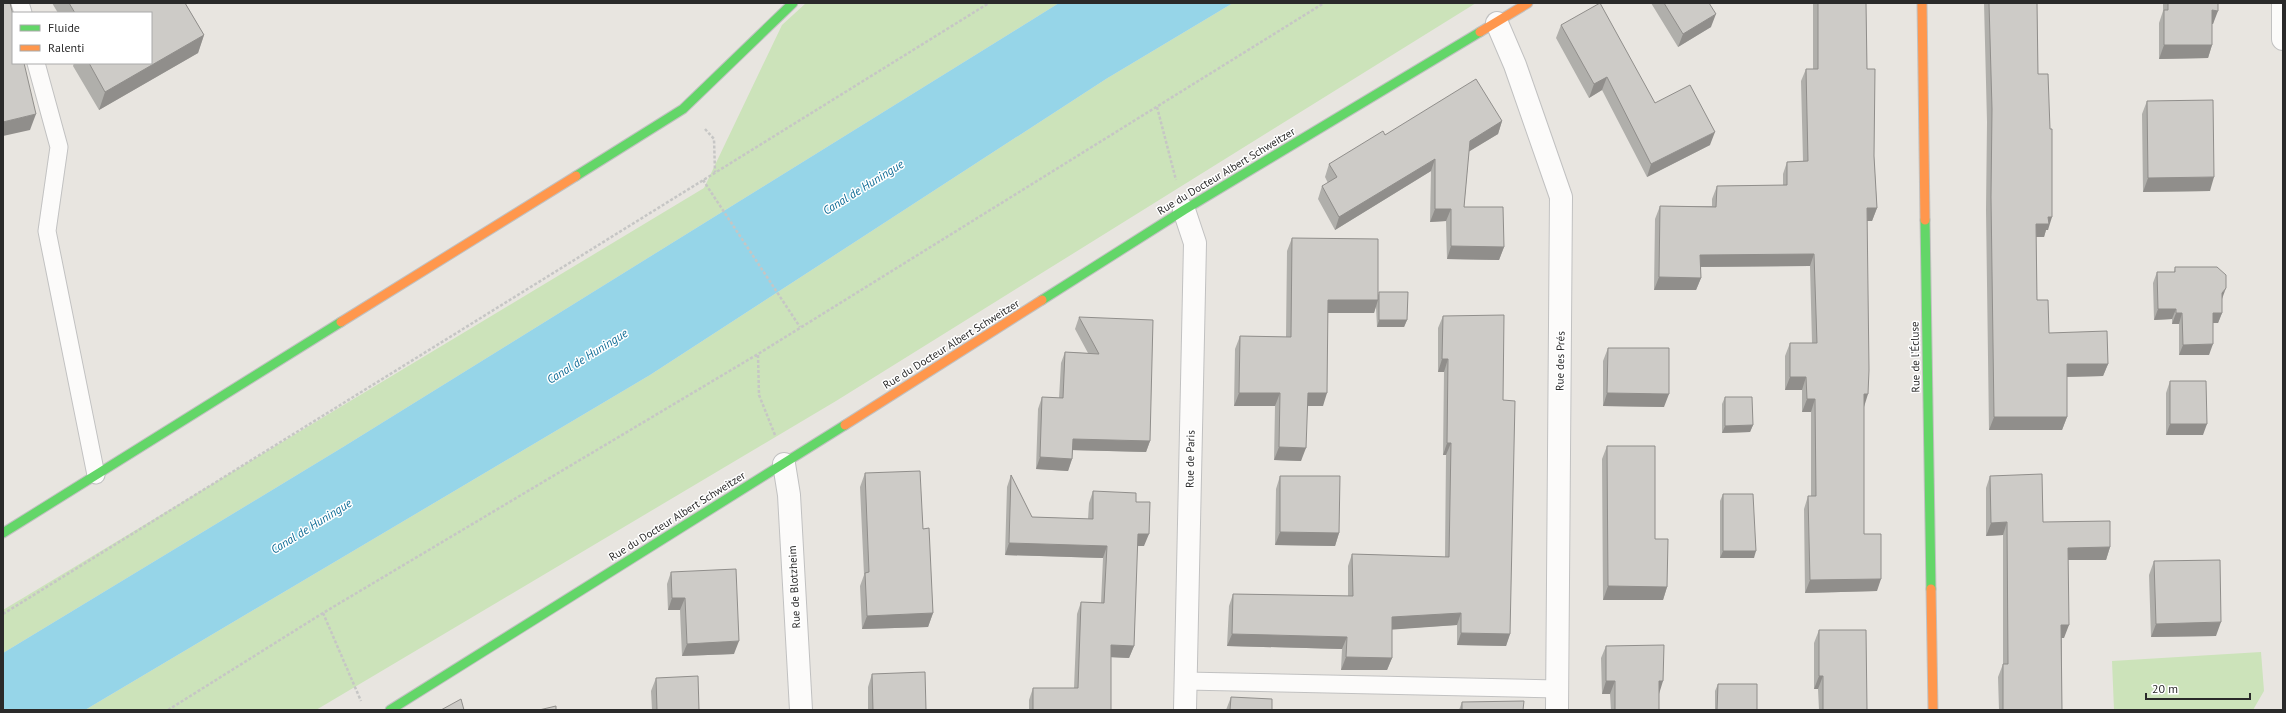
<svg xmlns="http://www.w3.org/2000/svg" width="2286" height="713" viewBox="0 0 2286 713" font-family="'PT Sans',sans-serif">
<rect width="100%" height="100%" fill="#e8e5e0"/>
<!-- green -->
<path fill="#cce3ba" d="M806,3H1059L343,447L3,653V610L704,188L782,25Z
M1233,3H1476L836,401L316,710H85L650,375L1106,79Z
M2261,652L2264,691L2253,710H2114L2112,661Z"/>
<!-- water -->
<path fill="#96d5e8" d="M1059,3H1233L1106,79L650,375L85,710H3V653L343,447Z"/>
<g fill="none" stroke-linecap="round" stroke-linejoin="round">
<!-- lane casing -->
<g stroke="#c1c1c1" stroke-width="19">
<path id="lane" d="M20,3L23,13
M36,63L59,147L47,231L96,475
M1185,681L1557,689"/>
</g>
<!-- street casing -->
<g stroke="#c1c1c1" stroke-width="24">
<path id="street" d="M2283,3V39
M1497,23L1515,65L1561,197L1557,710
M1184,210L1195,243L1185,710
M784,464L789,495L801,710"/>
</g>
<!-- fast casing -->
<g stroke="#c1c1c1" stroke-width="11">
<path id="fast" d="M576,176L683,109L793,3
M1925,220L1931,589
M1042,300L1184,210L1480,32
M3,533L341,322
M390,710L845,425"/>
</g>
<!-- slow casing -->
<g stroke="#c1c1c1" stroke-width="11">
<path id="slow" d="M1922,3L1925,220
M1480,32L1528,3
M341,322L576,176
M845,425L1042,300
M1931,589L1933,710"/>
</g>
<!-- path -->
<path stroke="#c6c6c5" stroke-width="2.5" stroke-dasharray="3 2" stroke-linecap="butt" d="M1157,107L1176,180
M705,129L714,139L715,172
M703,180L800,327
M758,355L759,395L775,435
M323,613L361,701
M3,614L989,3
M168,710L323,613L758,354L1324,3"/>
<!-- lane -->
<use href="#lane" stroke="#fcfbfa" stroke-width="17"/>
<!-- street -->
<use href="#street" stroke="#fcfbfa" stroke-width="22"/>
<!-- fast -->
<use href="#fast" stroke="#63d668" stroke-width="9"/>
<!-- slow -->
<use href="#slow" stroke="#ff974d" stroke-width="9"/>
</g>
<!-- wall -->
<path fill="#b0afab" d="M52,3H185L204,35L198,53L99,110L73,66L74,63H151V13H58Z
M1651,3H1709L1711,27L1678,47Z
M1813,3H1866L1867,69L1874,156L1877,208L1872,221H1867L1864,407V534L1877,591L1805,593L1804,509L1808,496H1811V412H1802V390H1785V356L1790,343H1812L1810,266L1700,267L1701,278L1696,290H1654L1655,219L1660,206H1712V199L1717,186L1783,185V174L1787,162L1803,161L1801,81L1806,69H1813Z
M1984,3H2037L2038,74L2048,230H2046L2044,237H2036L2037,300L2049,333L2108,364L2103,376L2067,377V417L2062,430H1989L1986,210L1987,122Z
M2163,3H2218L2213,24H2212V45L2208,58L2159,59V23L2163,11Z
M1561,25L1655,103L1710,145L1647,177L1602,90L1589,98L1556,38Z
M2147,101L2210,191L2143,192L2142,114Z
M1502,121L1498,134L1469,151L1464,207L1504,247L1499,260L1447,259L1446,221L1430,222L1431,171L1335,230L1318,199L1322,186L1328,183L1325,177L1329,164L1385,135Z
M1292,238L1378,294L1407,320L1404,327H1377L1376,306L1374,313H1328L1323,406H1307L1301,461L1274,460L1275,406H1234L1235,349L1240,336L1286,337L1287,251Z
M2175,267L2222,299V313L2218,323H2213L2209,355H2179V324H2172V319L2154,320L2153,283L2157,272H2174Z
M1443,316L1503,400L1510,634L1506,646L1457,645V625L1392,629V658L1387,670H1341L1342,649L1227,646L1229,606L1233,594L1348,596V566L1352,554L1445,557L1446,455H1443L1444,372H1438V328Z
M1079,317L1150,441L1146,452L1073,450L1072,459L1068,471L1036,469L1038,409L1042,397L1059,398L1061,363L1065,352L1088,353L1075,329Z
M1608,348L1664,407L1603,406V361Z
M2170,381L2203,435H2166V393Z
M1725,397L1753,425L1750,432L1722,433V404Z
M1607,446L1667,587L1663,600H1603L1602,459Z
M865,473L923,529L933,613L928,627L862,629L860,586L864,575L860,487Z
M1011,475L1032,517L1088,519L1089,503L1093,491L1136,502L1144,546H1137L1134,646L1129,658L1111,657V710H1029V700L1033,688H1074L1077,614L1081,602L1101,603L1103,558L1005,555L1007,487Z
M1280,476L1339,533L1335,546L1275,545L1276,489Z
M1990,476L2043,522L2110,547L2106,560H2068L2064,638H2062V710H1999L1998,677L2003,664V535L1986,536V488Z
M1723,494L1754,558H1720V501Z
M2154,561L2216,636L2151,637L2149,575Z
M671,572L734,654L682,656L680,610H668L667,584Z
M1819,630L1867,710H1819L1818,689H1814V643Z
M1606,646L1659,694V710H1611L1610,694H1602L1601,658Z
M872,674L926,710H868V687Z
M656,678L699,710H652L651,691Z
M1718,684L1757,710H1715V691Z
M1231,697L1272,710H1226Z
M1462,702L1523,710H1459Z"/>
<!-- shaded-wall -->
<path fill="#908e8b" d="M2212,10L2218,11L2213,24H2207Z
M1716,14L1711,27L1678,47L1683,34Z
M204,35L198,53L99,110L105,92Z
M2164,45H2212L2208,58L2159,59Z
M1607,77L1602,90L1589,98L1594,84Z
M36,114L30,130L3,136V122Z
M1502,121L1498,134L1465,154L1470,141Z
M1715,132L1710,145L1647,177L1651,164Z
M1435,159L1431,171L1335,230L1339,217Z
M2214,177L2210,191L2143,192L2148,178Z
M1867,208H1877L1872,221H1862Z
M1435,209H1451L1446,221L1430,222Z
M2048,217H2052L2048,230H2046L2044,237H2031L2036,224Z
M1451,246L1504,247L1499,260L1447,259Z
M1814,254L1810,266L1696,267L1700,255Z
M1659,277L1701,278L1696,290H1654Z
M2226,288L2222,299L2218,304L2222,293Z
M1328,300H1378L1374,313H1323Z
M2158,309H2176L2172,319L2154,320Z
M2176,313H2182L2179,324H2172Z
M2213,313H2222L2218,323H2209Z
M1379,320H1407L1404,327H1377Z
M2213,344L2209,355H2179L2183,345Z
M1442,359H1448L1444,372H1438Z
M2067,364H2108L2103,376L2062,377Z
M1790,377H1806L1802,390H1785Z
M1239,393H1280L1275,406H1234Z
M1308,393H1327L1323,406H1303Z
M1607,393L1669,394L1664,407L1603,406Z
M1864,394H1868L1864,407Z
M1807,399H1815L1811,412H1802Z
M1994,417H2067L2062,430H1989Z
M2170,424H2207L2203,435H2166Z
M1753,425L1750,432L1722,433L1725,426Z
M1073,439L1150,441L1146,452L1069,450Z
M1447,443H1451L1446,455H1443Z
M1279,447L1306,448L1301,461L1274,460Z
M1040,457L1072,459L1068,471L1036,469Z
M2007,522L2003,535L1986,536L1991,523Z
M1280,532L1339,533L1335,546L1275,545Z
M1138,534H1149L1144,546H1133Z
M1009,543L1107,546L1103,558L1005,555Z
M2110,547L2106,560H2063L2068,548Z
M1723,551H1756L1754,558H1720Z
M1881,579L1877,591L1805,593L1810,580Z
M1608,586L1667,587L1663,600H1603Z
M672,598H685L680,610H668Z
M933,613L928,627L862,629L867,616Z
M1461,613L1457,625L1387,630L1392,617Z
M2221,622L2216,636L2151,637L2156,624Z
M2061,625H2069L2064,638H2057Z
M1461,633L1510,634L1506,646L1457,645Z
M1232,634L1347,637L1342,649L1227,646Z
M739,641L734,654L682,656L687,644Z
M1111,645L1134,646L1129,658L1107,657Z
M1346,657L1392,658L1387,670H1341Z
M1819,676H1823L1818,689H1814Z
M1606,681H1615L1610,694H1602Z
M1659,681H1663L1659,694Z"/>
<!-- building -->
<path fill="#cdcbc7" stroke="#908e8b" d="M3,3H10L13,15V63H24L36,114L3,122Z
M69,3H185L204,35L105,92L89,63H151V13H75Z
M1600,3L1655,103L1690,85L1715,132L1651,164L1607,77L1594,84L1561,25Z
M1664,3H1709L1716,14L1683,34Z
M1818,3H1866L1867,69H1875L1874,156L1877,208H1867L1869,370L1868,394H1864V534H1881V579L1810,580L1808,496H1816L1815,399H1807L1806,377H1790V343H1817L1814,254L1700,255L1701,278L1659,277L1660,206L1716,207L1717,186L1787,185V162L1808,161L1806,69H1818Z
M1989,3H2037L2038,74H2048L2050,129H2052V217H2048L2049,224H2036L2037,300H2048L2049,333L2107,331L2108,364H2067V417H1994L1991,197L1992,109Z
M2168,3H2218V11L2212,10V45H2164V10H2168Z
M1476,79L1502,121L1470,141L1464,207H1503L1504,247L1451,246V209H1435V159L1339,217L1322,186L1337,177L1329,164L1383,131L1385,135Z
M2213,100L2214,177L2148,178L2147,101Z
M1292,238L1378,239V300H1328L1327,393H1308L1306,448L1279,447L1280,393H1239L1240,336L1291,337Z
M2175,267H2217L2226,275V288L2222,293V313H2213V344L2183,345L2182,313H2176V309H2158L2157,272H2175Z
M1379,292H1408L1407,320H1379Z
M1504,315L1503,400L1515,401L1510,634L1461,633V613L1392,617V658L1346,657L1347,637L1232,634L1233,594L1353,596L1352,554L1449,557L1451,443H1447L1448,359H1442L1443,316Z
M1079,317L1153,320L1150,441L1073,439L1072,459L1040,457L1042,397L1063,398L1065,352L1099,354Z
M1608,348H1669V394L1607,393Z
M2170,381H2206L2207,424H2170Z
M1725,397H1752L1753,425L1725,426Z
M1607,446H1655V539H1668L1667,587L1608,586Z
M920,471L923,529L929,528L933,613L867,616L865,573L869,572L865,473Z
M2042,474L2043,522L2110,521V547L2068,548L2069,625H2061L2062,710H2003V664H2008L2007,522L1991,523L1990,476Z
M1011,475L1032,517L1093,519V491L1136,493V502H1150L1149,534H1138L1134,646L1111,645V710H1033V688H1078L1081,602L1104,603L1107,546L1009,543Z
M1280,476H1340L1339,533L1280,532Z
M1723,494H1753L1756,551H1723Z
M2220,560L2221,622L2156,624L2154,561Z
M736,569L739,641L687,644L685,598H672L671,572Z
M1819,630H1866L1867,710H1823V676H1819Z
M1664,645L1663,681H1659V710H1615V681H1606V646Z
M925,672L926,710H873L872,674Z
M698,676L699,710H657L656,678Z
M1718,684H1757V710H1717Z
M1231,697L1272,699V710H1230Z
M461,699L464,710H441Z
M1524,701L1523,710H1462V702Z
M556,706V710H539Z"/>
<g text-anchor="middle" dominant-baseline="central" stroke-width="3" stroke-linejoin="round" paint-order="stroke">
<!-- street labels -->
<g font-size="11" fill="#2a2a2a" stroke="#fff">
<text transform="translate(1226 171) rotate(-31)">Rue du Docteur Albert Schweitzer</text>
<text transform="translate(951 344) rotate(-32)">Rue du Docteur Albert Schweitzer</text>
<text transform="translate(1915 357) rotate(-91)">Rue de l'Écluse</text>
<text transform="translate(1560 361) rotate(-89)">Rue des Prés</text>
<text transform="translate(1190 459) rotate(-89)">Rue de Paris</text>
<text transform="translate(677 516) rotate(-32)">Rue du Docteur Albert Schweitzer</text>
<text transform="translate(794 587) rotate(-93)">Rue de Blotzheim</text>
</g>
<!-- water labels -->
<g font-size="12" font-style="italic" fill="#116d97" stroke="#fff">
<text transform="translate(863 187) rotate(-32)">Canal de Huningue</text>
<text transform="translate(587 356) rotate(-32)">Canal de Huningue</text>
<text transform="translate(311 526) rotate(-32)">Canal de Huningue</text>
</g>
</g>
<!-- border -->
<rect width="2286" height="713" fill="none" stroke="#2a2a2a" stroke-width="8"/>
<!-- legend -->
<rect x="12" y="12" width="140" height="52" fill="#ffffff" stroke="#aaaaaa"/>
<rect x="20" y="25" width="20" height="6" fill="#63d668" stroke="#aaaaaa"/>
<text x="48" y="32" font-size="12" fill="#2a2a2a">Fluide</text>
<rect x="20" y="45" width="20" height="6" fill="#ff974d" stroke="#aaaaaa"/>
<text x="48" y="52" font-size="12" fill="#2a2a2a">Ralenti</text>
<!-- scale -->
<path d="M2146 693v6h104v-6" fill="none" stroke="#2a2a2a" stroke-width="2"/>
<text x="2152" y="693" font-size="12" fill="#2a2a2a" stroke="#ffffff" stroke-width="3" paint-order="stroke">20 m</text>
</svg>
